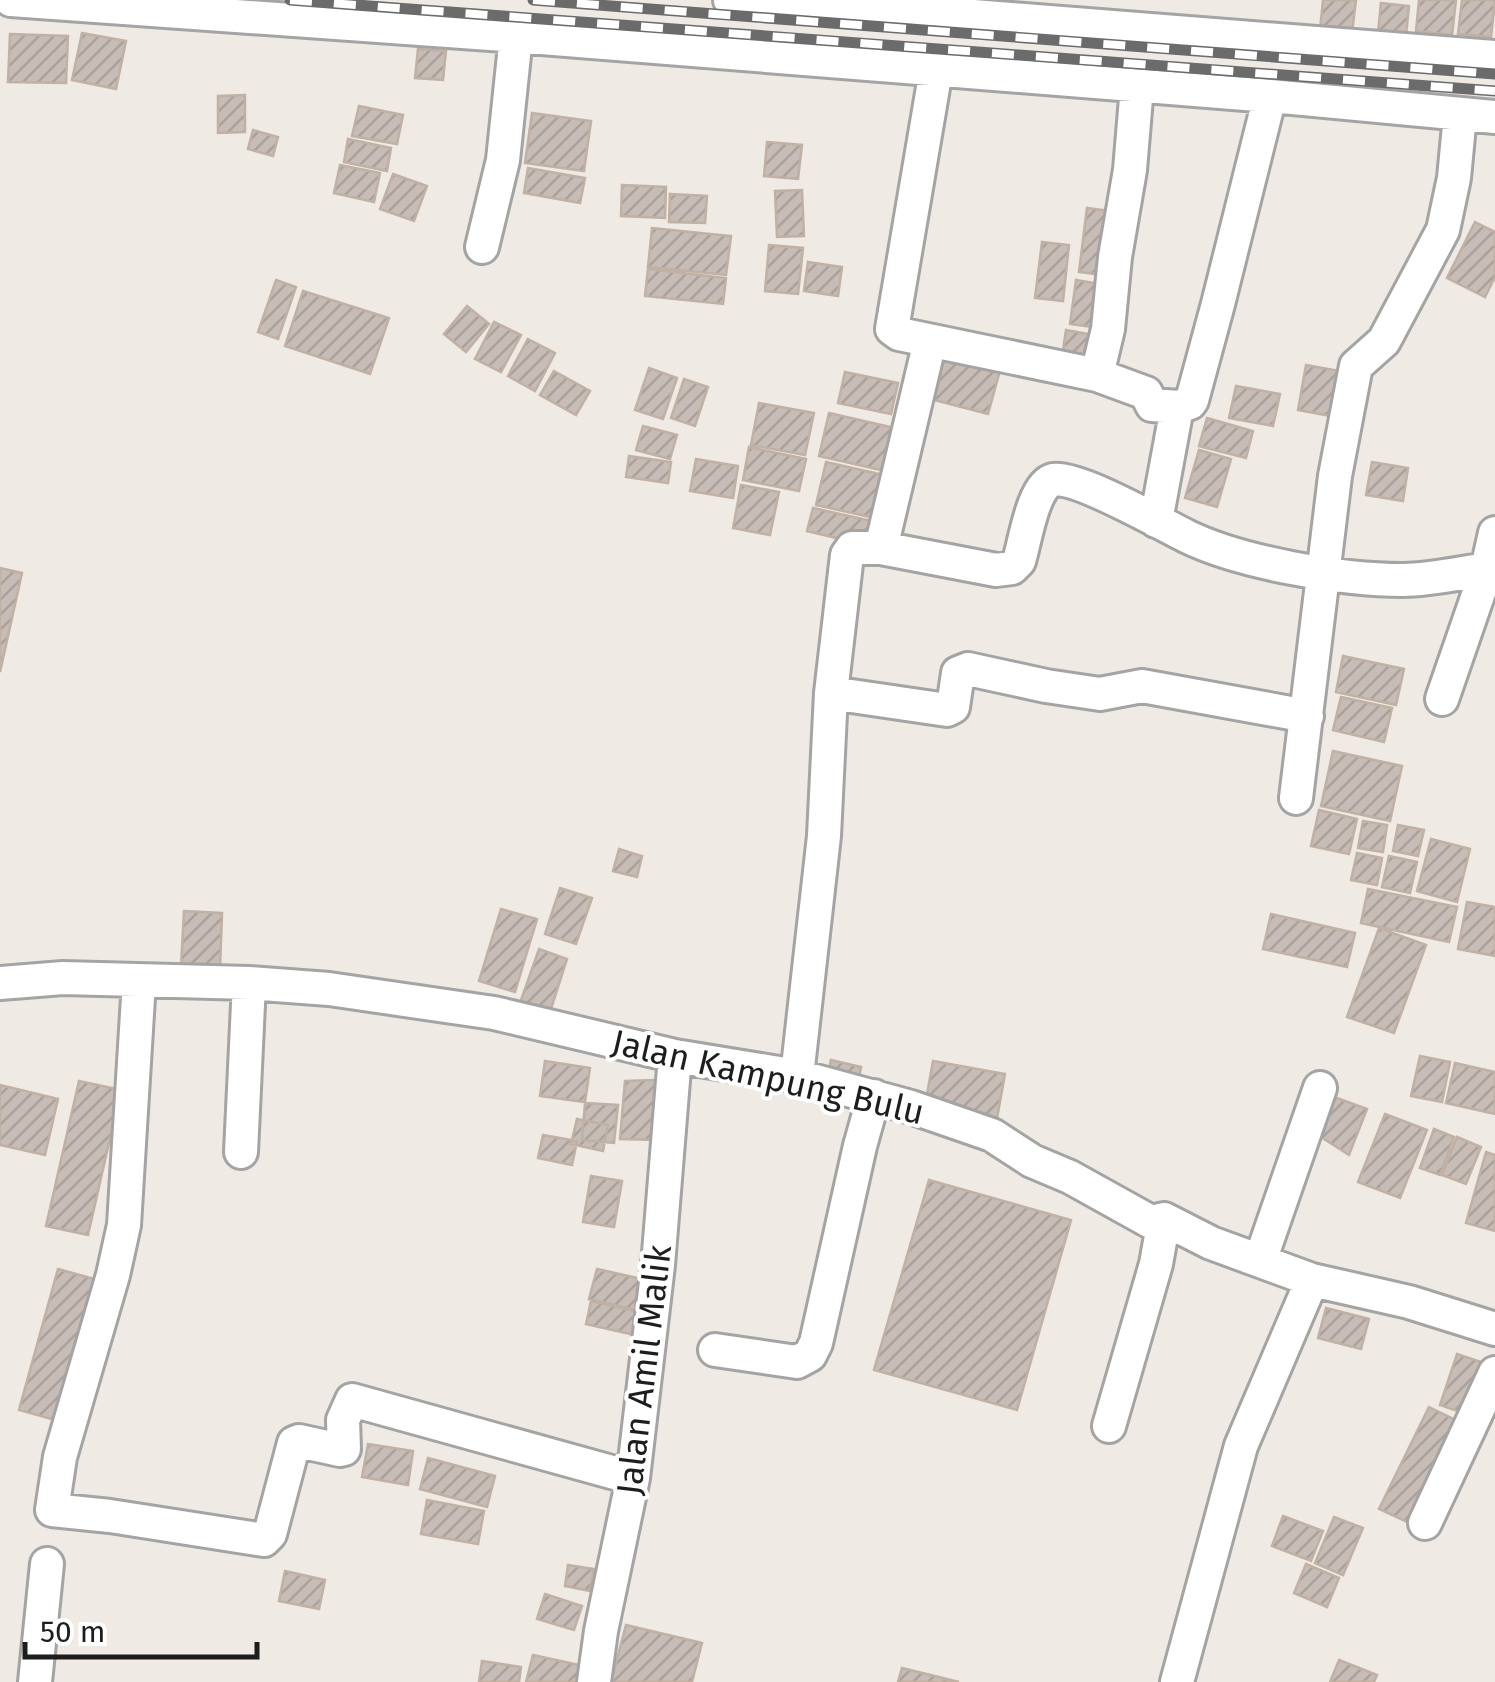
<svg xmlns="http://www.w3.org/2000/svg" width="1495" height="1682" viewBox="0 0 1495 1682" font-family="'Fira Sans',sans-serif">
<defs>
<pattern id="building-hatch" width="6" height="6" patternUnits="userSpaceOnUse" patternTransform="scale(2.5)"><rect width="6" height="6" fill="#c7bcb6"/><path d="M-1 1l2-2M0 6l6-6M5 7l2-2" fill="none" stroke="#aaa19c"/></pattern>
</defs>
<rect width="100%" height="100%" fill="#efeae3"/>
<!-- building -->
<path fill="url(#building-hatch)" stroke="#c1b0a4" stroke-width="2.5" d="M1323,0H1356L1352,33L1320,30Z
M1419,0H1456L1452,35L1416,31Z
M1462,0H1495L1491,37L1458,34Z
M1381,3L1409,6L1405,45L1377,43Z
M82,33L126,41L116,89L72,80Z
M10,34L68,36L66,83L8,82Z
M418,49L446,51L443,80L415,78Z
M245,95V132L218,133V96Z
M359,106L403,115L397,144L352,136Z
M532,113L591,121L584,171L525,163Z
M253,130L278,137L273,156L248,149Z
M348,139L391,148L387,171L344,162Z
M767,142L802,145L798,179L764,176Z
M340,165L380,173L374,202L334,193Z
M528,168L585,178L580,203L524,193Z
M393,174L427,186L414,221L380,209Z
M622,185L666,187L665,218L621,216Z
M802,190L804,236L777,237L775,191Z
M670,194L707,196L705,223L669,222Z
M1087,208L1118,212L1110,276L1079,272Z
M1475,222L1495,232V277L1485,297L1447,278Z
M652,228L731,236L726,275L648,267Z
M1042,242L1069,245L1063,301L1035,298Z
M769,245L803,248L798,294L765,291Z
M808,262L842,267L838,296L804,291Z
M648,269L726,278L723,304L645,296Z
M276,280L296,287L278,339L258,332Z
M1076,280L1106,285L1100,328L1070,324Z
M303,291L389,318L370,374L285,346Z
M467,306L489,324L466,352L444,334Z
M494,322L521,335L501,372L475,359Z
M1066,330L1099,336L1093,370L1061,364Z
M528,339L555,353L535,391L508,376Z
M936,350L1001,367L988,414L923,397Z
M1306,365L1345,372L1336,417L1298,410Z
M649,368L677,378L663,419L635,410Z
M554,371L590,391L576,415L540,395Z
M845,372L898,383L891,414L838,403Z
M684,379L708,387L695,426L671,418Z
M1236,386L1280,394L1273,426L1229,418Z
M759,403L814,413L805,455L751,445Z
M829,413L903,430L894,473L819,456Z
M1207,418L1253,431L1246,458L1199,446Z
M643,426L677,435L670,459L636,450Z
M749,447L806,459L799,491L743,480Z
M1199,450L1231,459L1217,507L1185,498Z
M629,456L671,462L668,483L626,477Z
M696,459L738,466L733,498L690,491Z
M826,462L888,476L879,519L816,505Z
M1372,462L1408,468L1403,501L1366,495Z
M741,485L779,492L770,535L733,528Z
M813,508L876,522L870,546L807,531Z
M0,568L22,573L0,672Z
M1343,656L1404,669L1396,705L1336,692Z
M1341,697L1392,708L1384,742L1333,730Z
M1333,751L1402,766L1390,821L1321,806Z
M1319,810L1357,819L1349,854L1311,846Z
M1363,821L1387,825L1383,852L1358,848Z
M1398,825L1424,830L1418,856L1393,851Z
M1431,839L1470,849L1457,902L1417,891Z
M619,849L642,856L637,877L613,871Z
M1357,853L1382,858L1377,885L1351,880Z
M1389,856L1417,862L1410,893L1382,887Z
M560,888L592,898L576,944L545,934Z
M1368,889L1457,907L1449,942L1361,923Z
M1467,902L1495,907V956L1458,949Z
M501,909L537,919L515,992L479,981Z
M184,911L222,913L220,969L181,967Z
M1271,914L1355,933L1347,967L1263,949Z
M1379,928L1426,945L1394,1033L1347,1017Z
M539,949L567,959L550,1012L520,1003Z
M1420,1056L1450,1062L1442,1102L1411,1096Z
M831,1060L861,1067L857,1088L826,1081Z
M545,1061L590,1068L585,1102L540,1096Z
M933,1061L1005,1074L996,1124L924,1111Z
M1455,1063L1495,1072V1114L1446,1103Z
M655,1080L656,1140L620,1139L625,1081Z
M79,1081L121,1090L88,1235L46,1226Z
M0,1085L58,1099L45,1155L0,1145Z
M1326,1094L1367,1109L1349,1155L1310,1130Z
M585,1103L618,1105L614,1143L582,1140Z
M1385,1114L1427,1130L1400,1198L1358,1182Z
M577,1119L608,1125L603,1151L571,1144Z
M1434,1129L1454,1137L1440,1175L1420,1168Z
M543,1135L577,1141L572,1165L538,1158Z
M1457,1137L1481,1147L1466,1184L1442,1175Z
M1486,1152L1495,1155V1231L1466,1223Z
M591,1176L622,1181L614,1227L583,1222Z
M929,1180L1071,1220L1017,1410L874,1370Z
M58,1269L102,1281L62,1422L19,1410Z
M597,1269L651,1281L644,1312L589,1299Z
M591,1301L644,1313L639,1336L586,1324Z
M1326,1308L1369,1319L1361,1349L1318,1338Z
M1457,1354L1487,1364L1469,1415L1440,1405Z
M1429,1407L1466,1425L1416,1526L1379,1509Z
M368,1444L413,1451L408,1485L362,1477Z
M428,1458L495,1476L487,1507L420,1489Z
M427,1500L484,1511L478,1544L421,1534Z
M1283,1516L1323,1531L1311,1561L1272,1546Z
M1334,1517L1363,1528L1343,1575L1315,1563Z
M1306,1564L1339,1578L1327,1607L1294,1593Z
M568,1565L594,1569L590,1591L565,1586Z
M285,1571L325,1580L319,1609L279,1601Z
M545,1594L582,1606L574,1630L537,1619Z
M626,1625L702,1643L692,1682H611Z
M533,1655L588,1667L585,1682H526Z
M1339,1660L1377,1675L1374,1682H1330Z
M482,1661L521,1667L519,1682H479Z
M902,1668L959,1682H898Z"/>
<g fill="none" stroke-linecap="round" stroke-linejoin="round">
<!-- minor casing -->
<g stroke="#a4a4a4" stroke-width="38">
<path id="minor" d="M11,0L516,36L1270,96L1495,117
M730,0L808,3L1495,57
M936,70L892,329L899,334L1097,375L1146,393L1152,405L1179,407
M482,247L503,160L516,36
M1097,375L1108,329L1115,257L1130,170L1137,86
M1156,521L1176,413L1179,407L1190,403L1192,400L1218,304L1270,96
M881,548L930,341
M831,693L947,710L953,707L958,673L968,669L1046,686L1100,694L1142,686L1307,716
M1442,699L1487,569L1495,533
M1296,798L1335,476L1356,366L1384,341L1443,230L1454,178L1460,115
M139,981L124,1225L113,1275L60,1457L52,1510L110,1516L264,1540L270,1534L294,1443L299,1441L340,1450L344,1449L343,1420L352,1400L633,1478
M0,983L63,978L249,983L329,989L494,1013L675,1056L797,1076L911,1107L992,1135L1032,1161L1070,1177L1151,1222L1164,1219L1211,1243L1312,1280L1409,1302L1495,1329
M797,1076L824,836L831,693L847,555L852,548H881L996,570L1012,568L1019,561C1025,542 1033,485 1053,480C1076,475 1162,524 1186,536C1241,563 1342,580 1403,580C1430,580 1460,573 1487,569L1495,572
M241,1152L249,983
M1260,1261L1320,1088
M715,1350L797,1362L810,1355L816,1343L860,1146L874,1096
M1109,1426L1156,1264L1164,1219
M1425,1523L1495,1373
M35,1682L47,1564
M594,1682L601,1631L633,1478L658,1265L675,1056
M1177,1682L1241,1446L1312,1280"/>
</g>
<!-- minor -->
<use href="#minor" stroke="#fff" stroke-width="32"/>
<!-- rail casing -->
<g stroke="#6b6b6b" stroke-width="11">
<path id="rail" d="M290,0L1495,91
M533,0L1495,74"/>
</g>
<!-- rail -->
<use href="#rail" stroke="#fff" stroke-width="8" stroke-dasharray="22" stroke-linecap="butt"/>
</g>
<g text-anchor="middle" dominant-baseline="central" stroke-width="8" stroke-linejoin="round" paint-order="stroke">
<!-- street labels -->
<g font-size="35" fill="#1d1d1d" stroke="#fff">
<text transform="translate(768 1077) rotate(13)">Jalan Kampung Bulu</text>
<text transform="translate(644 1370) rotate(-83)">Jalan Amil Malik</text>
</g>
</g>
<!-- scale -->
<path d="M25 1642v15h232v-15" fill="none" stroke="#1d1d1d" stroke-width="5"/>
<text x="40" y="1642" font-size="30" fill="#1d1d1d" stroke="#ffffff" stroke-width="8" paint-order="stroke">50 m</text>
</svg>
